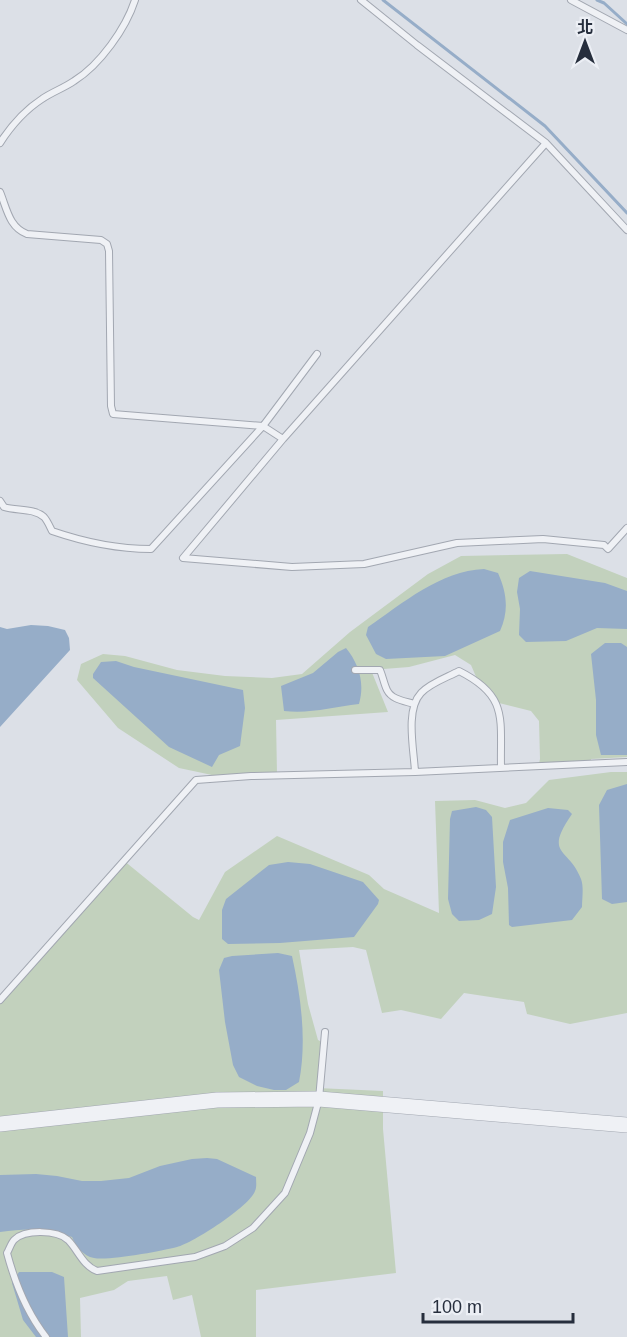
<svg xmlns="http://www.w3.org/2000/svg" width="627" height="1337" viewBox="0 0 627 1337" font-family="Helvetica,'Noto Sans TC',sans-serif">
<rect width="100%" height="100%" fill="#dce0e7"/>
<!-- green -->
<path fill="#c2d1bd" d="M567,554L627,578V757L591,759L590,767L538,768L540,759L539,721L531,711L491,701L480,686L471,665L455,655L409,667L371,670L388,712L276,720L277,774L212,775L179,768L118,728L77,680L81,664L103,654L125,656L177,670L225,676L272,678L302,674L350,632L428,574L461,556Z
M611,772H627V1013L570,1024L527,1014L524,1002L464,993L441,1019L401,1010L382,1013L366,950L353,947L299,950L308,1004L318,1040L324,1043L317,1088L383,1091V1129L396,1273L256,1290V1337H201L192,1295L173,1300L167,1276L128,1281L114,1290L80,1298L81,1337H0V1004L123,860L193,917L199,920L225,872L277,836L369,875L384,889L439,913L435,801L475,800L505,808L526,803L549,780Z"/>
<!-- water -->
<path fill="#96adc8" d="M484,569L498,573C507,593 509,611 500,631L445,656L386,659L376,654L366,635L368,627C403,603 440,571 484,569Z
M530,571L605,583L627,591V629L597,628L566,641L526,642L519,635L520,609L517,592L519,578Z
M31,625L48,626L65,630L69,638L70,650L0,727V627L7,629Z
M605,643H621L627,647V755H601L596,735V700L591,654Z
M346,648C359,664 365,683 359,704C333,707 310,714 284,711L281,686L313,673L338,652Z
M116,661L134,667L243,690L245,708L240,746L219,755L212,767L169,747L93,678V674L101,662Z
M627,784V902L612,904L602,899L599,805L607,790Z
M476,807L486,810L492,817L496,887L492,914L479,920L459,921L452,914L448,899L450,819L452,811Z
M548,808L568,810L572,814C543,856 569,847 581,879C584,887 582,899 582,907L572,920L512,927L509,925L508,888L503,862V842L510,820Z
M288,862L310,864L363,882L379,900L378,904L354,937L280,943L228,944L222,939V910L226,899L269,865Z
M278,953L292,956C301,997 307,1041 299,1082L286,1090H274L257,1086L239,1077L233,1065L225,1022L219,970L224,958L232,956Z
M207,1158L217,1159L256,1177C256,1181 257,1187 255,1191C250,1206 193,1243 177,1247C162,1251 108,1261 94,1258C83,1256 76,1246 72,1237C45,1228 28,1228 0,1232V1175L36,1174L57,1176L82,1181H101L129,1178L160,1166L192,1159Z
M19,1272H52L64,1277L68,1337H36L23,1320L12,1283Z"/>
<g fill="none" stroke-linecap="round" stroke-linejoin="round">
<!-- stream -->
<path stroke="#96adc8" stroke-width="3" d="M383,0L545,126L627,213
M597,0L604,3L627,24"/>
<!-- service casing -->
<g stroke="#a2a7b1" stroke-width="8">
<path id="service" d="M361,0L417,45L546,143L627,230
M571,0L627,30
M0,143C11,126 25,110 42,99C52,92 64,88 74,81C100,65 126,28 135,0
M0,192C7,209 9,227 27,234L101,240L107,244L109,251L111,406L113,414L263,426L151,549C117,549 84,542 52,531C50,527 47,520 44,517C34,508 16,511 4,507L0,501
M317,354L263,426L283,439L546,143
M283,439L183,558L292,567L364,564L457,543L543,539L604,545L608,549L627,528
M355,670H380C383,677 384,684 387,690C392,700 405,701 414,704
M415,772C414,750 405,710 421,693C430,683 448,677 459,671C509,696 500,719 501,768
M0,1000L196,780L251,776L415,772L627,762
M46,1337C27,1313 15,1283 7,1253C9,1250 11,1243 14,1240C25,1229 57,1230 68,1240C78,1250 83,1266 97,1271L195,1257L225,1246L253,1228L285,1193L310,1133L319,1099L325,1032"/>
</g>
<!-- tertiary casing -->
<g stroke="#a2a7b1" stroke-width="16">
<path id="tertiary" d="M0,1124L217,1100L319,1099L627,1125"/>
</g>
<!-- service -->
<use href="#service" stroke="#eff1f5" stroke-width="6"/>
<!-- tertiary -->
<use href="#tertiary" stroke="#eff1f5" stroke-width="15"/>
</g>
<!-- north arrow -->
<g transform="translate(585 42)" stroke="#eceff5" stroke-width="4.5" paint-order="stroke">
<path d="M0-4.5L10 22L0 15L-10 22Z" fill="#262e3d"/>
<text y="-9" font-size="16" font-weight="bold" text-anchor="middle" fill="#262e3d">北</text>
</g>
<!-- scale -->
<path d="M423 1313v9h150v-9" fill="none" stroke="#262e3d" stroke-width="3"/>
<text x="432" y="1313" font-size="18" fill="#262e3d" stroke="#eceff5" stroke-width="4.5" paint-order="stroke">100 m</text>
</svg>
